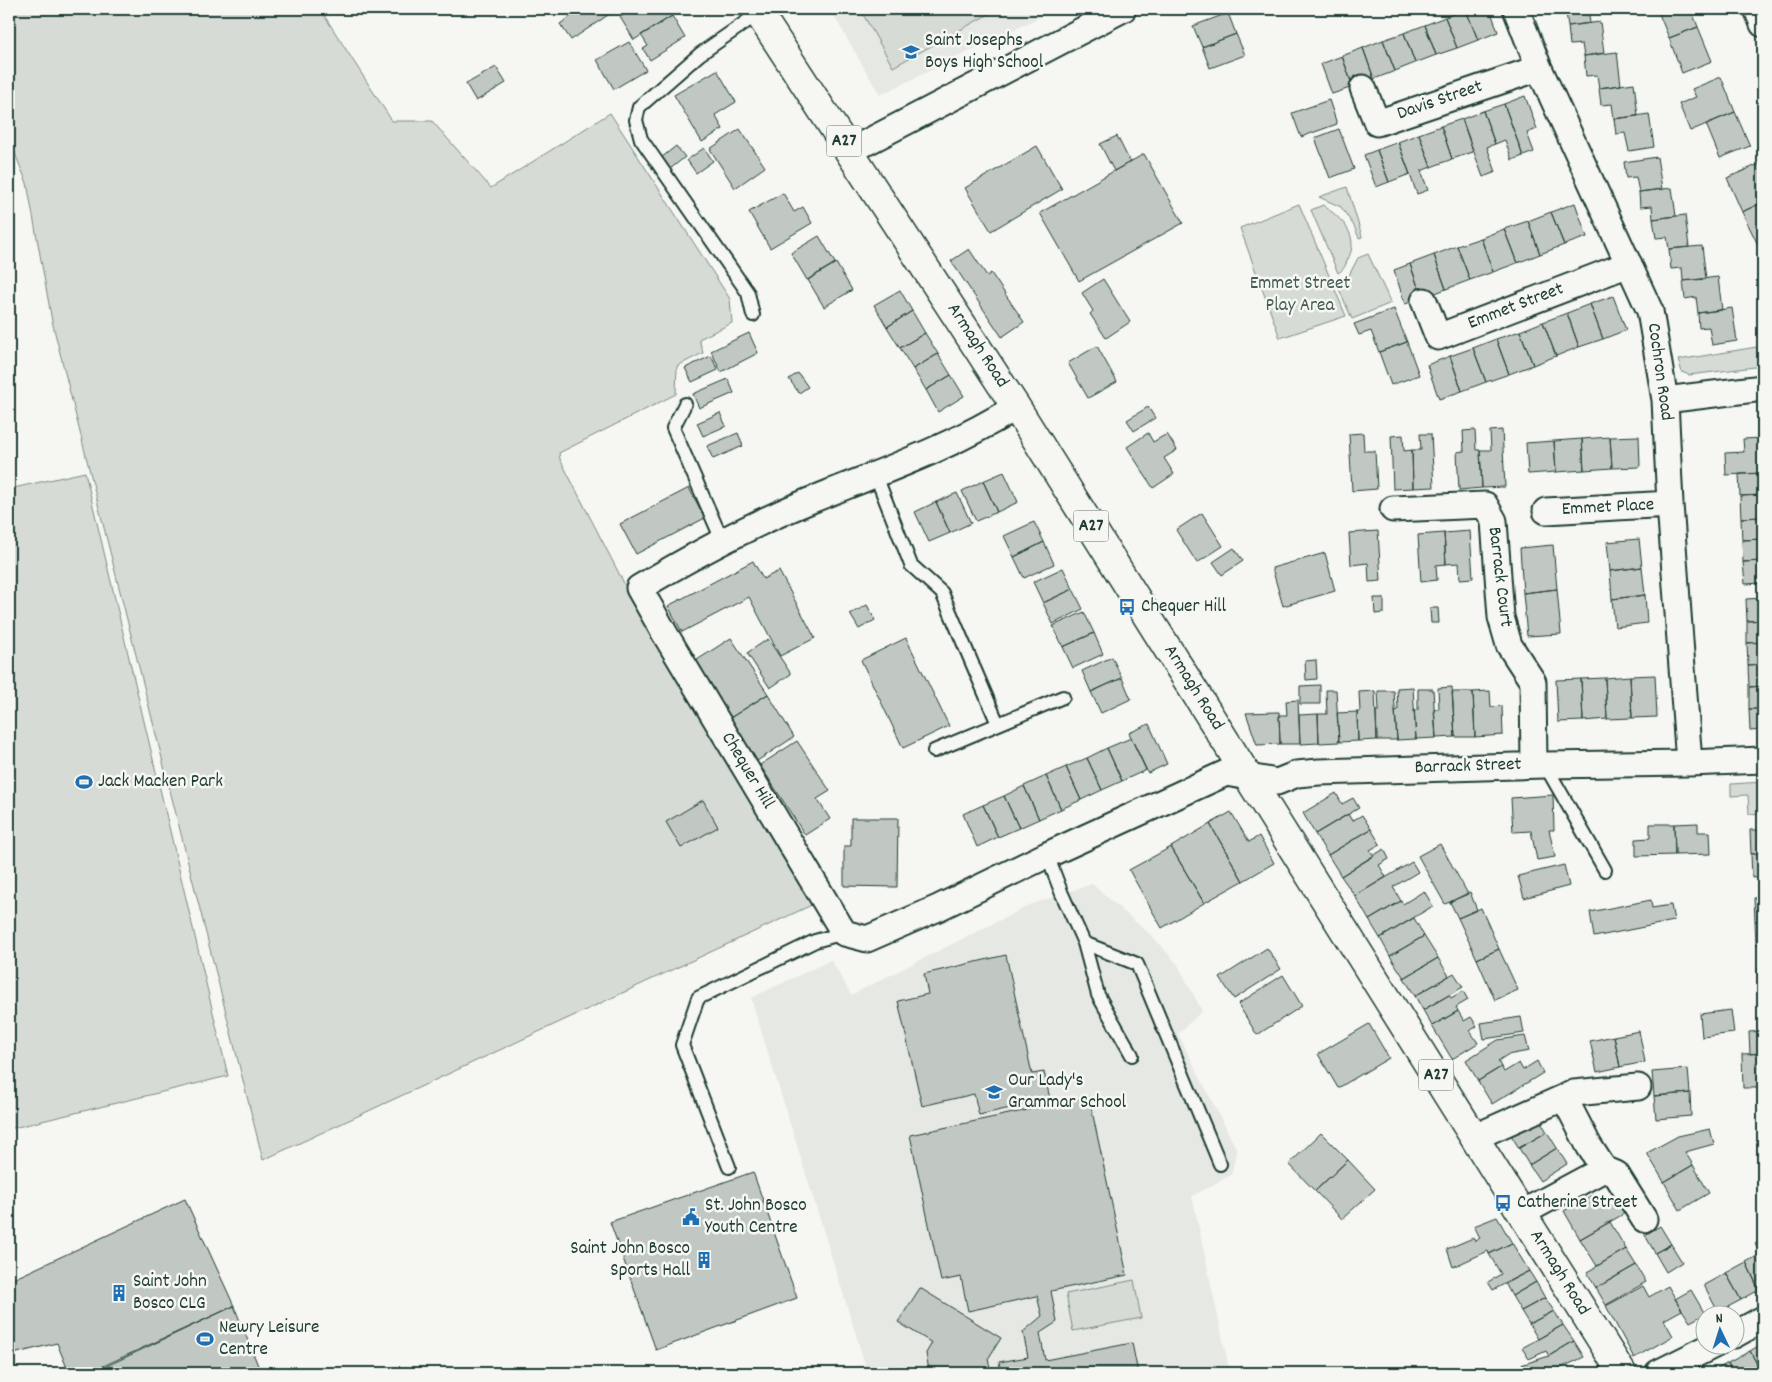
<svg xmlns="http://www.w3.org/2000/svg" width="1772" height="1382" viewBox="0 0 1772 1382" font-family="Dekko,sans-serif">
<rect width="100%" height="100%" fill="#f6f6f2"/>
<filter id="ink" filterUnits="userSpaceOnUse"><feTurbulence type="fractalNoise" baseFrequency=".02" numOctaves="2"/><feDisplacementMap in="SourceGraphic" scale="10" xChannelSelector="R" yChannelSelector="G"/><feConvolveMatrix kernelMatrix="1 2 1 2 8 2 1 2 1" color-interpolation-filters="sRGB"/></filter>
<g filter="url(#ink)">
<!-- built -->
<path fill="#e6e8e4" d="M830,9H1056L880,95Z
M1092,884L1154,938L1178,965L1202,1011L1178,1034L1237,1150L1231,1175L1192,1196L1230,1373H841L865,1364L751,998L831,960L851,995L1030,905Z"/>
<!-- green -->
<path fill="#d6dbd6" stroke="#7a8c85" d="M9,9H320L392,121H432L491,188L610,113L730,299L732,323L699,339L703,353L677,366L676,394L559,453L560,459L628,591L816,903L263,1160L52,321L27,183L9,139Z
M860,9H998L893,67Z
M1347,187L1361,233L1362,237L1359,238L1354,226L1341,207L1319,197Z
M1299,204L1346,316L1280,338L1240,228Z
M1323,205C1343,220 1361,236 1347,261C1345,267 1343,270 1338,273L1311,210Z
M1368,254L1391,303L1352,319L1339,289L1347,279L1358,258Z
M1763,346V366L1689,375L1682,372L1678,360Z
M85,472L228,1076L9,1129V489Z
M1763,782V813L1749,814L1748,795L1731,796V784Z
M1134,1280L1141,1318L1073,1331L1066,1294Z"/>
<!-- building -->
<path fill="#c1c8c3" stroke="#1f3d34" d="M581,9H617L571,40L560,24Z
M634,9H667L672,16L634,40L620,17Z
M1469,9H1490L1498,32L1478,40L1466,10Z
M1554,9H1588L1590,23L1568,26L1566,13L1555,15Z
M1657,9H1691L1698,27L1669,38Z
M1466,10L1478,40L1457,48L1445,17Z
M1228,13L1236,34L1202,47L1193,26Z
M672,16L685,38L650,60L643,49L648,46L641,35Z
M1445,17L1457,48L1436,55L1425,25Z
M1600,22L1604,53L1584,56L1582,44L1570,45L1568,26Z
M1425,25L1436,55L1415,63L1404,33Z
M1698,27L1712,61L1682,73L1669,38Z
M1404,33L1415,63L1395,71L1383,40Z
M1236,34L1245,55L1210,68L1202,47Z
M1383,40L1395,71L1374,79L1363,48Z
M629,42L646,70L614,89L597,60Z
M1363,48L1374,79L1353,87L1342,56Z
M1617,52L1621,85L1599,88L1597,75L1586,76L1584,56Z
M1342,56L1353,87L1332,94L1321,64Z
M496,67L506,83L476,101L466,84Z
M717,70L736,102L715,115L723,129L702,142L674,95Z
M1721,77L1735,112L1690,131L1679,104L1696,97L1692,89Z
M1634,83L1638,116L1614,119L1612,104L1601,105L1599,88Z
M1525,96L1537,129L1527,133L1534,152L1523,156L1504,104Z
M1329,100L1337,124L1301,137L1292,113Z
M1504,104L1523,156L1512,160L1505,140L1495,144L1483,111Z
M1483,111L1495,144L1487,147L1496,172L1483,177L1462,119Z
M1735,112L1750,146L1720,158L1706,124Z
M1649,114L1654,147L1629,151L1625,133L1616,134L1614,119Z
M1462,119L1473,152L1452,159L1441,126Z
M1441,126L1452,159L1431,167L1419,134Z
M740,129L765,167L735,188L710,149Z
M1339,129L1354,169L1330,178L1315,138Z
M1419,134L1431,167L1421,171L1428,190L1417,194L1398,142Z
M1117,136L1130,162L1114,171L1100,144Z
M1398,142L1410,174L1389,182L1377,150Z
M676,146L685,157L670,169L661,158Z
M1037,146L1062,189L991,231L965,188Z
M704,148L713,161L696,173L687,160Z
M1377,150L1389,182L1376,187L1364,155Z
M1144,154L1183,223L1079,281L1040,213Z
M1657,157L1662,189L1639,192L1636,177L1626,178L1624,162Z
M1759,164L1763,174V202L1742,212L1727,178Z
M1672,188L1676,216L1653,219L1652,206L1640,207L1639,192Z
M783,193L794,212L803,207L812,223L770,248L749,212Z
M1763,202V242L1758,245L1742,212Z
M1575,203L1587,237L1564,245L1551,212Z
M1551,212L1564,245L1540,254L1528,221Z
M1685,215L1689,247L1669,249L1667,237L1656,238L1653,219Z
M1528,221L1540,254L1517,263L1504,229Z
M1504,229L1517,263L1493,272L1481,238Z
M819,236L835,263L807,280L791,253Z
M1481,238L1493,272L1470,280L1457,246Z
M1457,246L1470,280L1446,289L1434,255Z
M1702,246L1706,279L1683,281L1682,268L1671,269L1669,249Z
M969,249L987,276L991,273L1024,322L1002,337L951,261Z
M1434,255L1446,289L1422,298L1410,264Z
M836,263L852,290L824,307L808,280Z
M1410,264L1422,298L1405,304L1394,270Z
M1718,277L1722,310L1698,313L1696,297L1685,299L1683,281Z
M1103,279L1130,322L1106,338L1090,314L1093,311L1082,293Z
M900,290L912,311L887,327L874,305Z
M1613,296L1626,330L1603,339L1590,304Z
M1590,304L1603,339L1579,347L1567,313Z
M1732,308L1737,341L1712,345L1709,327L1699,328L1698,313Z
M1394,309L1407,342L1379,352L1371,331L1359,335L1354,324Z
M912,311L925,333L900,348L887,327Z
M1567,313L1579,347L1556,356L1543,322Z
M1543,322L1556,356L1533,365L1520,331Z
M1520,331L1533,365L1509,374L1496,339Z
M749,333L758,353L721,372L711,351Z
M925,333L938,354L913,369L900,348Z
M1496,339L1509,374L1486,382L1473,348Z
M1407,342L1419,375L1391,385L1379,352Z
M1097,346L1117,382L1088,398L1068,363Z
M1473,348L1486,382L1462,391L1450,356Z
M938,354L951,375L926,390L913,369Z
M711,356L718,370L692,382L685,368Z
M1450,356L1462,391L1439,399L1427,365Z
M798,373L808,387L799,393L789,379Z
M951,375L964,396L938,412L926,390Z
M728,379L734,393L699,408L693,394Z
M1148,407L1155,418L1134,431L1127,420Z
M720,413L726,426L703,436L697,423Z
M1475,430L1476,450H1480L1482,488L1459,490L1457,452L1464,451L1463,431Z
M1502,430L1505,487L1482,488L1480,450H1491L1490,431Z
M738,433L743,446L713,459L707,446Z
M1148,433L1153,442L1167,434L1177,450L1164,458L1174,474L1153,488L1127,447Z
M1363,433L1364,451H1375L1377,489L1352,491L1349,434Z
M1420,434H1431L1434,487L1413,488L1412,450H1421Z
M1403,435L1404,451L1412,450L1413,488L1393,489L1391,436Z
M1639,436L1640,467L1612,468L1610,437Z
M1610,437L1612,468L1584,470L1582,439Z
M1763,438V473L1726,475L1725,453L1744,452L1743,439Z
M1582,439L1584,470L1556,472L1554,441Z
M1554,441L1556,472L1528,474L1526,443Z
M1004,472L1018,502L997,512L983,481Z
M1763,473V495L1740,496L1739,474Z
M983,481L997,512L976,521L962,491Z
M689,488L705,518L636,554L620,524Z
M957,493L971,523L950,533L936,502Z
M1763,495V517L1741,518L1740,496Z
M936,502L950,533L929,542L915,512Z
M1202,513L1223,546L1197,563L1176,530Z
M1763,517V539L1742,540L1741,518Z
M1034,522L1044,542L1014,557L1004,536Z
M1378,531L1381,581L1369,582L1368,563L1351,565L1349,533Z
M1470,531L1473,578L1460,579L1459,563L1446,564L1444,533Z
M1444,533L1446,564L1436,565L1437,580L1421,582L1418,535Z
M1639,539L1642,567L1610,571L1607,542Z
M1763,539V561L1743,562L1742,540Z
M1044,542L1054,564L1024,578L1014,557Z
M1553,545L1557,589L1523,593L1520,548Z
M1234,548L1243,561L1222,575L1213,562Z
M1325,553L1335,591L1283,606L1272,568Z
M753,561L763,579L779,571L815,638L780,656L749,597L682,632L668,606Z
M1763,561V583L1745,584L1743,562Z
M1642,567L1645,595L1612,599L1610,571Z
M1063,568L1073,589L1043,603L1033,582Z
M1073,589L1083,609L1053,624L1043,603Z
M1557,589L1561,634L1527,636L1523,593Z
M1645,595L1647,623L1615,627L1612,599Z
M1374,598H1384V613L1375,614Z
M1763,598V620L1747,621L1746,599Z
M867,605L875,620L859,629L850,614Z
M1430,608H1438L1439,623H1431Z
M1084,612L1094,633L1063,647L1053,626Z
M1763,620V642L1747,643V621Z
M1094,633L1103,654L1073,668L1063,647Z
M731,638L768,694L730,718L694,662Z
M906,638L949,726L903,748L861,660Z
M768,639L791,674L770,688L747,653Z
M1763,642V664L1748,665L1747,643Z
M1112,657L1122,678L1091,692L1082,671Z
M1316,660L1317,679L1306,680L1305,661Z
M1763,664V686L1749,687L1748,665Z
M1655,675L1657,717L1632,718L1630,676Z
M1630,676L1632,718L1607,719L1605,678Z
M1122,678L1131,699L1101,713L1091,692Z
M1605,678L1607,719L1583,721L1581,679Z
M1581,679L1583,721L1558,722L1556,680Z
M1320,685V704H1300V686Z
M1763,686V709H1749V687Z
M1413,687L1416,739L1397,740L1395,711L1398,710L1397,688Z
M1452,687L1455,737L1436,738L1434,709H1439L1438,688Z
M1418,689H1433L1436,738L1416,739L1414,710H1418Z
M1326,690H1336L1339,742L1319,743L1318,714H1327Z
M1375,691L1377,740L1358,741L1357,712H1360L1359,692Z
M1378,691H1394L1397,740H1377L1376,711H1379Z
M1490,691L1491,707L1502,706L1503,735L1475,737L1473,692Z
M1452,692H1473L1475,737H1455Z
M768,694L794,737L757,761L730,718Z
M1298,700L1300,744H1280L1279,715H1287L1286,701Z
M1749,709H1763V730L1750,731Z
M1277,712H1279L1280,744L1257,745L1246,713Z
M1357,712L1358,741L1339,742L1337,713Z
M1318,714L1319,743L1300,744L1299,715Z
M1149,724L1167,764L1148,773L1129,733Z
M1131,738L1146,770L1122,781L1107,748Z
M797,741L830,791L817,799L830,819L805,835L760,765Z
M1107,748L1122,781L1102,790L1087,758Z
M1087,758L1102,790L1081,800L1066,767Z
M1066,767L1081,800L1061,809L1046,776Z
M1046,776L1061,809L1039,819L1024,786Z
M1024,786L1039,819L1019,828L1004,796Z
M1336,793L1342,804L1353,798L1359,808L1315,834L1303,813Z
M1553,795L1554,830H1549L1555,857L1537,860L1531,831L1513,832L1511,798Z
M1004,796L1019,828L998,837L983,805Z
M703,800L718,827L681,848L666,822Z
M983,805L998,837L977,847L963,814Z
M1231,812L1249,842L1259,836L1274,863L1243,881L1210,824Z
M1348,814L1352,821L1362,815L1371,829L1328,855L1315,834Z
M851,818H898L897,887L844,886V846H851Z
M1698,823V832H1710L1711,854L1675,855L1674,824Z
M1210,824L1243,881L1204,903L1171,847Z
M1650,824H1674L1675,855L1636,856V839L1650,838Z
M1371,829L1380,844L1370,850L1374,856L1341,876L1328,855Z
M1750,830H1763V853L1751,854Z
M1440,844L1468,894L1445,904L1418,856Z
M1171,847L1204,903L1162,928L1129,870Z
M1384,849L1389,859L1379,865L1386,877L1355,896L1341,876Z
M1763,853V877L1752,878L1751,854Z
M1412,862L1418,872L1393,887L1401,901L1369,920L1355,896Z
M1564,865L1569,886L1524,898L1518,876Z
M1424,891L1433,906L1380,938L1369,920L1401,901L1403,904Z
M1470,892L1477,910L1458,918L1450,902Z
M1763,897V921H1755L1754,898Z
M1651,900L1652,908L1671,905L1674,921L1594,937L1590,912Z
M1481,908L1499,949L1477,959L1458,918Z
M1414,918L1424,936L1390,956L1380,938Z
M1755,921H1763V944L1756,945Z
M1424,936L1438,958L1404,978L1390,956Z
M1267,948L1281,969L1234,999L1220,978Z
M1499,949L1518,990L1495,1000L1477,959Z
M1006,955L1032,1074L1044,1072L1050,1099L979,1115L974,1094L922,1106L898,1001L928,994L924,974Z
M1438,958L1449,976L1415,996L1404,978Z
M1758,968H1763V991H1759Z
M1454,973L1463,987L1423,1010L1415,996Z
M1283,975L1302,1006L1257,1035L1238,1004Z
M1463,991L1468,1000L1456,1007L1458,1011L1432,1026L1423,1010L1449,995L1451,998Z
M1759,991H1763V1015H1760Z
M1731,1010L1734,1033L1702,1037L1700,1014Z
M1458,1011L1464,1021L1471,1017L1477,1026L1470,1031L1478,1043L1452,1059L1432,1026Z
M1521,1017L1524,1033L1484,1039L1481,1023Z
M1369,1024L1389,1058L1338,1088L1318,1054Z
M1639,1031L1645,1062L1620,1067L1614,1036Z
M1763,1031V1053L1750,1054L1749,1032Z
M1525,1036L1529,1051L1507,1055L1498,1061L1501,1067L1478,1081L1466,1060L1498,1040Z
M1614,1036L1620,1067L1597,1072L1590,1041Z
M1763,1053V1088H1743L1742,1054Z
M1537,1061L1543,1073L1492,1104L1478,1081L1501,1067L1504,1072L1519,1063L1523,1070Z
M1688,1069L1690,1093L1654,1096L1652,1072Z
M1690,1093L1691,1116L1656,1119L1654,1096Z
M1089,1097L1127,1275L1051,1291L1057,1322L1040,1333L1045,1360L1132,1343L1138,1373H992L1001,1372L999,1362L1028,1357L1023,1332L1042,1316L1037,1296L968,1311L961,1277L941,1281L910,1135Z
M1537,1115L1547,1132L1519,1148L1509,1132Z
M1710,1129L1714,1144L1685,1152L1693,1165L1664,1182L1647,1153L1678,1136Z
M1547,1132L1557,1148L1529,1165L1519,1148Z
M1321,1133L1348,1160L1315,1191L1289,1164Z
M1557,1148L1567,1164L1540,1181L1529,1165Z
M1348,1160L1375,1189L1342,1219L1315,1191Z
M1693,1165L1709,1193L1680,1210L1664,1182Z
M753,1172L797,1298L656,1350L610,1222Z
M1594,1194L1603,1210L1620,1200L1627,1212L1580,1239L1564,1211Z
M185,1199L234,1306L88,1373H69L57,1343L9,1355V1281Z
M1497,1217L1512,1243L1489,1254L1488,1251L1453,1267L1447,1249L1473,1238L1475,1241L1480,1238L1474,1226Z
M1610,1222L1626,1249L1597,1266L1580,1239Z
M1660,1226L1671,1244L1655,1253L1645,1235Z
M1763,1240V1257L1755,1244Z
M1512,1243L1529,1271L1493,1290L1488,1282L1501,1274L1489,1254Z
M1671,1244L1682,1262L1666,1272L1655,1253Z
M1626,1249L1636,1265L1596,1288L1587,1272Z
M1761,1254L1763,1257V1288L1759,1290L1746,1262Z
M1746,1262L1759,1290L1741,1300L1726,1273Z
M1636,1265L1646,1282L1606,1305L1596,1288Z
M1529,1271L1536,1282L1512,1296L1505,1283Z
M1726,1273L1741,1300L1718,1312L1704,1285Z
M1536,1282L1545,1298L1521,1311L1512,1296Z
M1643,1286L1649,1297L1668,1286L1682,1310L1664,1320L1673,1336L1634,1358L1606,1306Z
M920,1288L1001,1338L988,1359L991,1373H921L929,1371L926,1353L932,1343L898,1322Z
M1691,1290L1705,1314L1690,1322L1675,1299Z
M1545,1298L1554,1311L1529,1324L1521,1311Z
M234,1306L261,1373H92Z
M1554,1311L1563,1325L1538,1339L1529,1324Z
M1563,1325L1574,1341L1549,1356L1546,1351L1529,1359L1522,1348Z
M1574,1341L1584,1357L1550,1373H1524L1521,1365L1549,1356Z
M1763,1343V1373H1762L1750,1351Z
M1750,1351L1762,1373H1733L1728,1363Z
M1728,1363L1733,1373H1710Z"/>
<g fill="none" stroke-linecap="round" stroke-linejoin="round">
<!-- service casing -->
<g stroke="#1f3d34" stroke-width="16">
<path id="service" d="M753,315L748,293L641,139L636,120L639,107L700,54L759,13
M685,404L673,428L722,540
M876,476L911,565L942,593L998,724
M934,751L1063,697
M1545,765L1605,870
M1047,855L1062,894L1084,943L1098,995L1132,1055
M1084,943L1137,964L1220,1164
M729,1167L682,1045L698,998L815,941L844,933"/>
</g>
<!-- minor casing -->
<g stroke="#1f3d34" stroke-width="29">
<path id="minor" d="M1516,9L1539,68L1650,311L1665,400L1670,504L1689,763
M1757,9L1763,24
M1363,88L1377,123L1539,68
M850,151L1123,9
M1424,301L1438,337L1629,264
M1665,400L1763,388
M1016,407C951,448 880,472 809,501C750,525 694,555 639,588L665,634L844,933L867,939L938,908L1047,855L1226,773L1277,782L1297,774L1319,772L1545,765L1689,763L1763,760
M1393,509L1485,505L1494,521L1501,617L1509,645L1533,682L1534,765
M1546,511L1670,504
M1569,1107L1589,1146L1604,1169L1616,1174L1644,1219
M1475,1137L1574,1093L1638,1087
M1522,1213L1604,1169
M1734,1335L1763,1319
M1658,1373L1716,1344"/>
</g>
<!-- primary casing -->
<g stroke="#1f3d34" stroke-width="31">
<path id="primary" d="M756,9L1016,407L1622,1373"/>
</g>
<!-- service -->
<use href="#service" stroke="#f6f6f2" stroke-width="12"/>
<!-- minor -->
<use href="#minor" stroke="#f6f6f2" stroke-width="25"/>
<!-- primary -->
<use href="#primary" stroke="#f6f6f2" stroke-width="28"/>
</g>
</g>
<!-- icons -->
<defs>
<g id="school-bare" transform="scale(1.35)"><path d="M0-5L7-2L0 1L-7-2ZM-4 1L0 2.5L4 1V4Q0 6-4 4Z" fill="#1f6fb2" stroke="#f6f6f2" stroke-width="2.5" paint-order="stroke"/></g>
<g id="bus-bare" transform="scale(1.35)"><path d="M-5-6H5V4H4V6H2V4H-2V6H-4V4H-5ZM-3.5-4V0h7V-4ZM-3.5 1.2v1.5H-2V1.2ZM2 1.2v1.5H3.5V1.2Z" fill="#1f6fb2" stroke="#f6f6f2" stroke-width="2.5" paint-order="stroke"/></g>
<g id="stadium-bare" transform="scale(1.35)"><path d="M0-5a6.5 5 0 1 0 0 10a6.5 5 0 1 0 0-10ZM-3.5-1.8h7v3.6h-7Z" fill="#1f6fb2" stroke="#f6f6f2" stroke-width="2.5" paint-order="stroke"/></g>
<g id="civic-bare" transform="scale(1.35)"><path d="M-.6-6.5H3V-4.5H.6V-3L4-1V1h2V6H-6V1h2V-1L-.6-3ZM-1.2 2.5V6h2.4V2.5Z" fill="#1f6fb2" stroke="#f6f6f2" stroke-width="2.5" paint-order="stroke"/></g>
<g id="building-bare" transform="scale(1.35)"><path d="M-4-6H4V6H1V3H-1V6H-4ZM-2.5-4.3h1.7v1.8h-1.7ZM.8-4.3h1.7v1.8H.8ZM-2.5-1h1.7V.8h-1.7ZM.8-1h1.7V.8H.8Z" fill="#1f6fb2" stroke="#f6f6f2" stroke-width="2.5" paint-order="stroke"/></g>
</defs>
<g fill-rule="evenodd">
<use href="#school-bare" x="911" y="52"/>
<use href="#bus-bare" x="1127" y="607"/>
<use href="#stadium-bare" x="84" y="782"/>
<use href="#school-bare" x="994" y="1092"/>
<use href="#bus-bare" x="1503" y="1203"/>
<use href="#civic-bare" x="691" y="1217"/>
<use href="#building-bare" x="704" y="1260"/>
<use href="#building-bare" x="119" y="1293"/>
<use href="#stadium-bare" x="205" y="1339"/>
</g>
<g text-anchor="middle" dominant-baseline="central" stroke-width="5" stroke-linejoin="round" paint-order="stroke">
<!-- shield labels -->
<g fill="#f6f6f2" stroke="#60746d" stroke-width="1">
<rect x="826.5" y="125.5" width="35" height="31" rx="4"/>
<rect x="1073.5" y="510.5" width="35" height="31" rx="4"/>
<rect x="1418.5" y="1059.5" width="35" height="31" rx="4"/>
</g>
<g font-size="18" font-weight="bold" fill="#1f3d34">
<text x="844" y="141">A27</text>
<text x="1091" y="526">A27</text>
<text x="1436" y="1075">A27</text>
</g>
<!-- poi labels -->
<g font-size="19" fill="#1f3d34" stroke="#f6f6f2" text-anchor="start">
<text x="925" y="41">Saint Josephs<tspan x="925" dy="22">Boys High School</tspan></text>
<text x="1141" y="607">Chequer Hill</text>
<text x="98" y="782">Jack Macken Park</text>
<text x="1008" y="1081">Our Lady's<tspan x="1008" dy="22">Grammar School</tspan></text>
<text x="1517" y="1203">Catherine Street</text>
<text x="705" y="1206">St. John Bosco<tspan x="705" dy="22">Youth Centre</tspan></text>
<text x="690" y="1249" text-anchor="end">Saint John Bosco<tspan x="690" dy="22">Sports Hall</tspan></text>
<text x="133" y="1282">Saint John<tspan x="133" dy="22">Bosco CLG</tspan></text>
<text x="219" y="1328">Newry Leisure<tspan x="219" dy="22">Centre</tspan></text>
</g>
<!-- street labels -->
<g font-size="19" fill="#1f3d34" stroke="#f6f6f2">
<text transform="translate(1440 101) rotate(-19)">Davis Street</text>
<text transform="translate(1516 307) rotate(-21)">Emmet Street</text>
<text transform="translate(977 346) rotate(57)">Armagh Road</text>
<text transform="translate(1659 372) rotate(82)">Cochron Road</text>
<text transform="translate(1608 508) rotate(-3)">Emmet Place</text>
<text transform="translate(1499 577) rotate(83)">Barrack Court</text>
<text transform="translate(1193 688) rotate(58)">Armagh Road</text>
<text transform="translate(1468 767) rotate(-2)">Barrack Street</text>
<text transform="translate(747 771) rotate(59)">Chequer Hill</text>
<text transform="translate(1559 1273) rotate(58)">Armagh Road</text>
</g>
<!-- park labels -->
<g font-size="19" fill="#445d54" stroke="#f6f6f2">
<text x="1300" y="284">Emmet Street<tspan x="1300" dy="22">Play Area</tspan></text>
</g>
</g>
<!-- margin -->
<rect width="1772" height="1382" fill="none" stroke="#f6f6f2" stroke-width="30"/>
<rect x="15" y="15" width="1742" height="1352" fill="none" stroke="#1f3d34" stroke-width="2" filter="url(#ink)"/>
<!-- north arrow -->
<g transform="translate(1720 1330) rotate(356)"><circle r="24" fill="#f6f6f2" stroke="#a0aca6"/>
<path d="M0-4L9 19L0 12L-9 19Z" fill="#1f6fb2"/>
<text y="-8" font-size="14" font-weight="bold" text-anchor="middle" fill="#1f3d34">N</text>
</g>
</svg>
